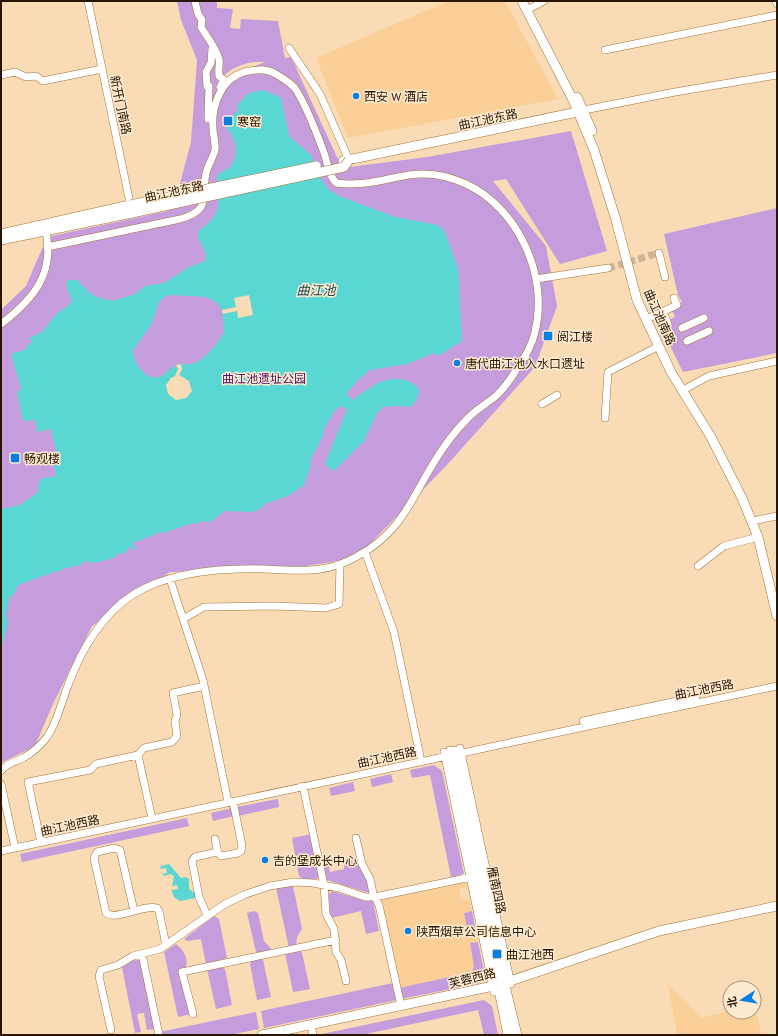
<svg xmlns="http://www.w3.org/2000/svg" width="778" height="1036" viewBox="0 0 778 1036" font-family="'PT Sans','Noto Sans SC',sans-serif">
<rect width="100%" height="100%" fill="#f9dbb6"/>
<!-- built -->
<path fill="#fbcf98" d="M448,1H505L558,99L348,138L316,58Z
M466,882L467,887L459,889L461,900L469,899L472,911L464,913L468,934L476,932L478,942L470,943L474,962V970L468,973L399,988L376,901Z
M668,984L701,1018L730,1011L754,1012V1005L762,1035H677Z"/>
<!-- green -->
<path fill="#c59ddd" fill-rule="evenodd" d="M177,1H217V8L233,9L230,28L240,29L241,19L278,21L285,58L291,57L342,168L427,157L571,131L607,251L560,264L506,179L493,181L546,246L557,306L535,367L446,466L356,558L282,570L170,572L92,626L53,704L35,746L1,763V310L26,286L47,237L168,211L178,191L191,142L197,60L181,20ZM253,62H265L220,80C228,70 240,64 253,62Z
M777,208V353L683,372L659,324L675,317L671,308L682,302L678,295L664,234Z
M434,765L442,771L464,874L451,877L430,775L412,778L410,770Z
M391,774L393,782L372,787L370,779Z
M353,782L355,791L331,796L329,788Z
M278,799L279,807L238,816L236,807Z
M232,808L234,816L213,821L211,813Z
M187,818L189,826L22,862L20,854Z
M312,834L319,878C314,880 303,880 299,876L292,838Z
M357,857C360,870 370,880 369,893L327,880L323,864L328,863L330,872L344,869L345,860Z
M293,886L302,929L297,937L296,946L289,948L276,888Z
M332,891L362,900L373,901L379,931L366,934L361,911L331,918L330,914L329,894Z
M254,911L258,913L264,941L272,950L258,953L256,952L247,913Z
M472,911L476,932L468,934L464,913Z
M214,916L219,919L227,958L206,965L201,939L187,941L184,939Z
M478,942L485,975L480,983L401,999L399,988L472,972L474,966L470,943Z
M176,944C183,949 191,961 184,970L191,1014L178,1017L164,952Z
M300,950L302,953L310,989L293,992L285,953Z
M261,958L263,960L271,997L257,1000L250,964L251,961Z
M140,959L155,1029L147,1030L144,1013L137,1014L141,1032L135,1033L122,967L132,961Z
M222,967L225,969L232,1005L216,1009L207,969Z
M393,983L397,1000L264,1028L261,1011Z
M484,1000L492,1006L498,1035H484L478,1010L361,1035H317Z
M256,1012L259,1029L230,1035H160L159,1032Z"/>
<!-- water -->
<path fill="#5ad7d3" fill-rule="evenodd" d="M264,90L281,98L289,136L311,155L321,179L328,189L339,196L395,217L437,225L444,230L458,269L462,341L438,356L434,353L407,364L370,370L359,379L346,394L353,400C371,385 398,367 419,389C419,398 416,401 410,407L395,406L383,407L377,413L364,441L335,470H331L325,464L347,409L340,406L335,410L324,429L322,438L311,458L310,468L304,485L288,496L265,504L262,508L252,512L225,511L210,522L201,521L197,524L193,523L163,533L160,532L139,541L133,542L136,550L129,547L125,553L117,554L116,557C105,560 96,565 85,561L80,565L62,569L61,571H57L18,585L14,594L9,598L6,615L8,623L1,650V509L20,505L37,493L40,479L56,476L52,456L57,455L51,429L37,432L35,420L23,421L17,393L21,389L11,354L24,350L32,341L29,338L42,332L57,313L68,306L72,301L66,285L68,280H77L91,294L99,298L113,301L135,294L145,286L164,283L189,267L205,261L206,254L198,238V231C223,216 219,201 217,175C221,172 228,169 231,166C239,155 236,137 227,129C227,120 232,116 238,110L237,105L249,93ZM171,295L206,297L217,303L222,310L224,332C219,342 204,361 192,364C187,365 182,363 177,365C170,367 166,375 159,377C146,381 132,362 133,350L151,325L159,302L166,296Z
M169,864L181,878L186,877L189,879V889L196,894L195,898L180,901L174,897L171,889L173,890L178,889L177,885L172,886L174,876L170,874L164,876L162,874L167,873L166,868L160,869L161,866Z"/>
<!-- pier -->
<path fill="#f9dbb6" d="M249,295L253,315L238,318L237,311L223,314L222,310L236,307L234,298Z
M181,364L182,370L179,375L189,381L192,391L186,398L176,400L168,394L166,385L171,378L175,376L178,369L176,365Z"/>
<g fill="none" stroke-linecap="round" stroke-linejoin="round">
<!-- minor-tunnel -->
<path stroke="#cfb392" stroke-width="7" stroke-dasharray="7 3.5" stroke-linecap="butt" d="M608,268L659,253"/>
<!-- minor casing -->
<g stroke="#a27435" stroke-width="8">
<path id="minor" d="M88,1L131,208
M195,1L198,14L202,20L201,27C207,37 216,48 219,59C220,64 218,70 219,76L224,80L220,87
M776,1L777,4
M527,10L544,1
M289,48L320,94L349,160
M605,50L777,15
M1,75L15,72L26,77L36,76L43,81L102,69
M584,110L675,92L777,75
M208,119L209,86H207L206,72L211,63L212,49
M659,253L665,277
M536,279L608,268
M663,312L668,324
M651,317L677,305L674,298
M1,324C35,298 56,272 45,227
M682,328L704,318
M687,341L709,331
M683,390L709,376L777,361
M542,404L557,395
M605,418L608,372L659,346
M757,520L777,516
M365,552L394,632L420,756
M698,566L724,546L758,537
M170,579L203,680L228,802
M183,619L204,607L275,606L326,608L339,604L340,564
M583,721L696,697
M460,748L511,984
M450,750L498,985
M455,750L504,982
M444,752L494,992
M138,755L151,814
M1,771C7,763 15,762 23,758C32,753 41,745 47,737C57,723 61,704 67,688C80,652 101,615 134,594C170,572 221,568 263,569C297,570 324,575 356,557C408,529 413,490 444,447C451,437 459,427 468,418C476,409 488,403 497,395C504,388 511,379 516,370C524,359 532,345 535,332C549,276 518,208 466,184C449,176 428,172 409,175C384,179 362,187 336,183C327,173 328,162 323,150C317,134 303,99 294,87C288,81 281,77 274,73C264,68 254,70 244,72C221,79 211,106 213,129C213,136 216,143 215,150C213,158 208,165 206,173C201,198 212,210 180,219L47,247
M1,784L15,848
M303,786L324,885L326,914L334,929L336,952L341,960L346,981
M40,838L28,782L90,770L96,764L138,755L144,748L172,742L177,736L175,721L177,715L173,693L204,686
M356,838L362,864L370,879L373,893L379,905L401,1006
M215,839L218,853L221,856L238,853L241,851L242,846L233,801
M1,851L777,686
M134,911L120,850L114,848L97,852L94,858L106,913C116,921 144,904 157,908L159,911L166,945
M207,915L199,897L192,861L195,857L217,852
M142,954L159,1035
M193,1014L182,972L336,940
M311,1025L313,1035
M111,1030L99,976L101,970L118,965L133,956L160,949L225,904L246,894L270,886L294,882L313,883L339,888L365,897H375L476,876"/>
</g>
<!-- major casing -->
<g stroke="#a27435" stroke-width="10">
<path id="major" d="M522,1L574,102L594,150L616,220L637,300L671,372L711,437L742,498L758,537L777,616
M577,97L592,131
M343,161L582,111
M1,234L130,205
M1,240L132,213
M504,982L517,1035
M498,985L508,1035
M262,1035L498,985L659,931L777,906"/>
</g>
<!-- minor -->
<use href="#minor" stroke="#fff" stroke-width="7"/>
<!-- major -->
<use href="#major" stroke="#fff" stroke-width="9"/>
<!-- major-bridge casing -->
<g stroke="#a27435" stroke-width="10" stroke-linecap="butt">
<path id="major-bridge" d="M130,205L316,166
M132,213L344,167L349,160"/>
</g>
<!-- major-bridge -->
<use href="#major-bridge" stroke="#fff" stroke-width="9"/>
</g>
<!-- markers -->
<g fill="#047fe6" stroke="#feead1" stroke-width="1.5">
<circle cx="356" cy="96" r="4"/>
<rect x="223" y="116" width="10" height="10" rx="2"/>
<rect x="543" y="331" width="10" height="10" rx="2"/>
<circle cx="457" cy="363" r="4"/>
<rect x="10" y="453" width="10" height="10" rx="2"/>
<circle cx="265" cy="860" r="4"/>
<circle cx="408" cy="931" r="4"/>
<rect x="492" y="949" width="10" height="10" rx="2"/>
</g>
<g text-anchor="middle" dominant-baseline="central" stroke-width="3" stroke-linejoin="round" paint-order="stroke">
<!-- poi labels -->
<g font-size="12" fill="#271500" stroke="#feead1" text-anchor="start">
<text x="364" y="96">西安 W 酒店</text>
<text x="237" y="121">寒窑</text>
<text x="557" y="336">阅江楼</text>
<text x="465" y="363">唐代曲江池入水口遗址</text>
<text x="24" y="458">畅观楼</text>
<text x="273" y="860">吉的堡成长中心</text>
<text x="416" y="931">陕西烟草公司信息中心</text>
<text x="506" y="954">曲江池西</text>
</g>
<!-- street labels -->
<g font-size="12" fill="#271500" stroke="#feead1">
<text transform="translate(121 105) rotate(78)">新开门南路</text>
<text transform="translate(488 119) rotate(-12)">曲江池东路</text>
<text transform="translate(174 191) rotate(-12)">曲江池东路</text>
<text transform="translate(660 317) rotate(66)">曲江池南路</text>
<text transform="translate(704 689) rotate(-11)">曲江池西路</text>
<text transform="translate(387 757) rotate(-12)">曲江池西路</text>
<text transform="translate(70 825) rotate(-12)">曲江池西路</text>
<text transform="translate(497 890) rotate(78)">雁南四路</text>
<text transform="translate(472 978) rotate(-14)">芙蓉西路</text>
</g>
<!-- park labels -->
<g font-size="12" fill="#4b1065" stroke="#feead1">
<text x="264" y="378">曲江池遗址公园</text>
</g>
<!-- water labels -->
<g font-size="13" font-style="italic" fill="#154c4b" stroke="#feead1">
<text x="316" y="290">曲江池</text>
</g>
</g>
<!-- border -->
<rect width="778" height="1036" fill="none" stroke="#271500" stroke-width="4"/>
<!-- north arrow -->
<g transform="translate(742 1000) rotate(258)"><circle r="19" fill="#feead1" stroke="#a8957d"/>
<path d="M0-3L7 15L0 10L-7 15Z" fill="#047fe6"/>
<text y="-6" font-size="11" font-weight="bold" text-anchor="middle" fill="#271500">北</text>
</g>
</svg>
